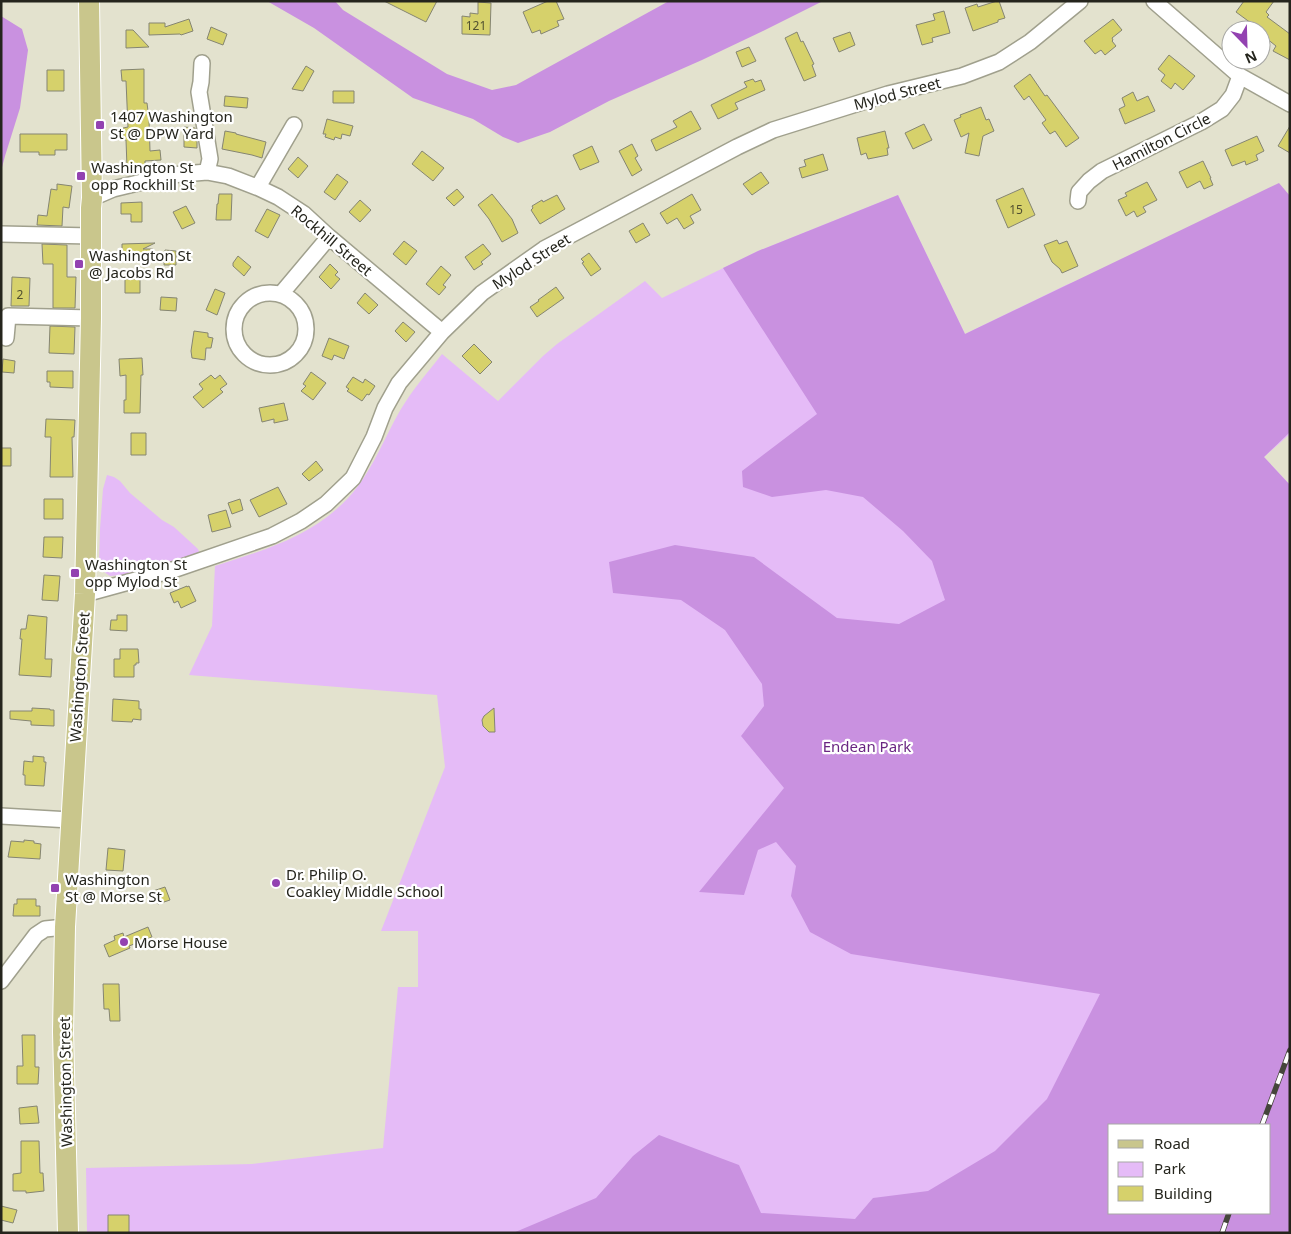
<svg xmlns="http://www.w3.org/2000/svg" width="1291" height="1234" viewBox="0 0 1291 1234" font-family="'Noto Sans',sans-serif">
<rect width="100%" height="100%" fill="#e3e2ce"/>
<!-- green -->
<path fill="#e5bbf7" d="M898,195L965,334L1066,285L1290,196V434L1264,457L1290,485L1110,1125V1213L1173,1233H87L86,1168L252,1164L383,1148L398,987H418V931H381L445,767L437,695L189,675L212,626L215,566C264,550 312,537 349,497C372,472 384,438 401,409C413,389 428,372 442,354L498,401L543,356L557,344L645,281L662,298L758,251Z
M107,475L114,477L120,481L130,493L162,520L174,527L198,549L199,552L197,554L181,559L122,575L110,576L104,572L99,565L100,529L103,489Z"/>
<!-- forest -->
<path fill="#c991e0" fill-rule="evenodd" d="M267,1H335L343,10L447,74L492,90L516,85L669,1H823L767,29L702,60L609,101L550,132L518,143L503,137L473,119L413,98L314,28Z
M1,16L22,29L28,50L20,108L5,156L1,171Z
M1279,183L1290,196V432L1264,457L1290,485V1233H513L596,1198L633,1156L659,1135L739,1165L761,1213L855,1219L873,1198L928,1191L995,1151L1047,1099L1100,994L851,954L810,932L791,896L796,866L776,842L758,850L744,895L699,892L784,788L741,736L764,706L762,684L725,630L681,600L613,593L609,562L675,545L754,557L837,618L899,624L945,600L932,561L903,531L863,497L826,490L772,497L743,487L742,471L817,414L723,268L758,251L898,195L965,334ZM1110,1125H1270V1213H1110Z"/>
<!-- building -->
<path fill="#d6d16b" stroke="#858572" d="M384,1H437L426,22Z
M548,1H556L564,19L557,21L559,26L541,34L540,30L532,33L523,12Z
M997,1H999L1005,18L998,20V22L973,31L965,8L977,4L978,7Z
M1244,1H1274L1266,12L1269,15L1267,17L1290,34V60L1273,51L1276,46L1261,34V30H1255L1253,28L1255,26L1236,12Z
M478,2L491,3L490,35L462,34V16L470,17V13L478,14Z
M944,11L950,33L932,38L933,42L922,45L916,25L935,20L933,14Z
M189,19L193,31L181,35L180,34L149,35V23H165V27Z
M1113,19L1122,30L1112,38L1113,40L1112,41L1116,46L1105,55L1101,50L1095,54L1084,41Z
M211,27L227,34L223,45L207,39Z
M126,30H133L149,47L126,48Z
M797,32L801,42L803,41L814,64L812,65L816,76L804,81L785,38Z
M850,32L855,45L839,52L833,38Z
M749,47L756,61L742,67L736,52Z
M1169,55L1195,76L1183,90L1175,83L1171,89L1161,81L1165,75L1158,69Z
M306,66L314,71L303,91L292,89Z
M144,69V103H147L149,119L150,151L160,150L161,160L145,161V167H127L126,140H123V128L128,127L126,81H122L121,70Z
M47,70H64V91H47Z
M1030,74L1045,96L1047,95L1079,138L1066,147L1055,131L1050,134L1042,123L1046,120L1029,96L1024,100L1014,86Z
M753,79L755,82L761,80L765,90L735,103L738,109L718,119L711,105L747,87L744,82Z
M333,91H354V103H333Z
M1133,92L1137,101L1148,96L1155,111L1125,124L1119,109L1125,106L1122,98Z
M225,96L248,98L247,108L224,106Z
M981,107L986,120L989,119L994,131L983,136L979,156L965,153L969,133L961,137L954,120L961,117L960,115Z
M691,111L701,129L656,151L651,140L677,127L673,121Z
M327,119L353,126L350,136L342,134L341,139L335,137L334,140L325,137L326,134H323Z
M924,124L932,140L913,149L905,133Z
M1290,126V153L1278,146Z
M184,127L195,128L197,138V148L184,147Z
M225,131L236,133V134L266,142L262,158L252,155L222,149Z
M885,131L889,148H887L888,155L868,159L866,153L861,155L857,138Z
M20,134H67V150H55V155H39V152H20Z
M1257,136L1264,151L1256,155L1258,160L1246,165L1245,161L1232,166L1225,150Z
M632,144L638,156L635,158L642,170L632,176L619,151Z
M592,146L599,162L580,170L573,155Z
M422,151L444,168L433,181L412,164Z
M823,154L828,170L802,178L799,168L806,166L804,160Z
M298,157L308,166L298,178L288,169Z
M1203,161L1211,178H1210L1213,185L1204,189L1200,181L1187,188L1179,172Z
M761,172L769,183L752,195L743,184Z
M337,174L348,182L335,200L324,192Z
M1147,182L1157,200L1143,207L1146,212L1137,217L1134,211L1126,216L1118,200L1127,196L1125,193Z
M57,184L72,186L69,208L63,207L62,226L37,225L38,215L47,216L51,189L57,190Z
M1023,188L1035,215L1008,228L996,200Z
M457,189L464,197L454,206L446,198Z
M219,194H232L231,220H216L217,204H218Z
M492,194L512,219L518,233L502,242L489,219L478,205Z
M692,194L701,210L690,216L694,223L684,229L677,218L667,224L660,213Z
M557,195L565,209L540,224L531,210L533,208L532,206L542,200L543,202Z
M360,200L371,210L360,222L349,212Z
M142,202V222H131V214H121V203Z
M186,206L195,223L182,229L173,212Z
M267,209L280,215L268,238L255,231Z
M643,223L650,235L636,243L629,231Z
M1057,240L1059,244L1067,241L1078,266L1062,273L1060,269L1052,262L1044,245Z
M404,241L417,251L406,265L393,254Z
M155,243L143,249H153L152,257L126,258L122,260V244Z
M42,244L67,245V277H76L75,308H53V264H43Z
M483,244L491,254L481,262L483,264L474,270L465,257Z
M165,250L176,251V265H164Z
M589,253L601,269L591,276L582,263L584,262L581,259Z
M238,256L251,267L244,276L233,266V263Z
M330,264L338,272L335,275L340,279L331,289L319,277Z
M441,266L451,275L443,285L446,287L439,295L426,284Z
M12,277L30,278L29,306H11Z
M125,279H140V293H125Z
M556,287L564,298L537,317L530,307L539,301L538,300Z
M215,289L225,293L217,315L206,310Z
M365,293L378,305L369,314L357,303Z
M161,297L177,298L176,311L160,310Z
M403,322L415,332L406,342L395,331Z
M50,326L75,327L74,354L49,353Z
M194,331L208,333V337L213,338L211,348H206L205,360L192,358L191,351Z
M329,338L349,346L344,359L334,355L332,360L322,356Z
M474,344L492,362L480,374L462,356Z
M142,358L143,375H141L140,413H124V400H126V375L120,376L119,359Z
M3,359L15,361L14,373L2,372Z
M47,371H73V388L50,387V382H47Z
M311,372L326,383L313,400L301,391L306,386L303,384Z
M211,375L215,379L220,375L227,384L220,389L223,392L203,408L193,397L203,389L199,384Z
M353,377L363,383L365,379L375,386L369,395L367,394L362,401L347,391L349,389L346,387Z
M284,403L288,420L274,423V419L262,422L259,408Z
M46,419L75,420L74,437H72L73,477H50L51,437H45Z
M131,433H146V455H131Z
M1,448H11V466H1Z
M316,461L323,470L309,481L302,474Z
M278,487L287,504L259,517L250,500Z
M44,499H63V519H44Z
M240,499L243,510L232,514L228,503Z
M226,510L231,527L212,532L208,515Z
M44,537H63L62,558L43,557Z
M44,575L60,576L58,601L42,600Z
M187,586V587L189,586L196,601L181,608L178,601L174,603L170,593Z
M28,615L47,617L45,659H52L51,677L19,675L22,639H20L21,629H26Z
M117,615H127V631L110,630L111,620H117Z
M120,649H138L139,663H136V665H134V677H114V659H120Z
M113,699L139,701V709H141V720L133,719L132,722L112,721Z
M32,708L50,709V710H54V726L31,725V721L10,719V711H32Z
M494,708L495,732H489L483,726L482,720L484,716Z
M33,756L44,757V762H46L44,786L25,785V775H23L24,761L33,762Z
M24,840L34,841V843L41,844L40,859L8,857L11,841L24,842Z
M108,848L125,850L123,871L106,870Z
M165,887L170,900L158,904L153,891Z
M17,899H36V906H40V916H13L14,904H17Z
M148,927L152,937L129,946L130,948L109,957L104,945L115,940L114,936L123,933L124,937Z
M103,984H119L120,1021H110L109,1009H104Z
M22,1035H35V1067H39L38,1084H17V1066H23Z
M37,1106L39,1123L20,1124L19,1108Z
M21,1141H39L40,1173H43L44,1191L26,1193V1191H13V1174L21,1173Z
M1,1206L17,1210L13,1223L1,1220Z
M108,1215H129V1233H108Z"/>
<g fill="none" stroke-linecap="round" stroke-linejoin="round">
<!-- minor casing -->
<g stroke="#a0a08d" stroke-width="18">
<path id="minor" d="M1154,1L1240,76L1290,104
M202,63L201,82L199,92L210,159L207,172
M258,187L294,125
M92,198L113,189L171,175L207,172L228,176L259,188L278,197L304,214L329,237L442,332
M1078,201L1079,192L1089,181L1102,171L1201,122L1222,109L1233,95L1240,76
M1,234L91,236
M234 329a36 36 0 1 1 72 0a36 36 0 1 1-72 0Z
M281,294L329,237
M6,338L8,316L91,318
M85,594L176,569L272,536L301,521L326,504L353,478L374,437L385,408L399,383L442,332L482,293L544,249L737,147L773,130L888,94L962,76L999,62L1030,42L1080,1
M1,816L70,820
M1,981L36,935L45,929L65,927"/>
</g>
<!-- major casing -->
<g stroke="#fff" stroke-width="22">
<path id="major" d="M68,1233L63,1032L65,927L85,594L91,318V208L92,198L89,1"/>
</g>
<!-- minor -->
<use href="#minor" stroke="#fff" stroke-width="15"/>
<!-- major -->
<use href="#major" stroke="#c9c68c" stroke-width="20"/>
<!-- rail casing -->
<g stroke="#45453b" stroke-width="5.5">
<path id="rail" d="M1262,1125L1290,1050
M1222,1233L1229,1213"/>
</g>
<!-- rail -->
<use href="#rail" stroke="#fff" stroke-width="4" stroke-dasharray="11" stroke-linecap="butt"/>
</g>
<!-- markers -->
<g fill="#9342b1" stroke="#fff" stroke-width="2">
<rect x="95" y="120" width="10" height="10" rx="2.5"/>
<rect x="76" y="171" width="10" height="10" rx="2.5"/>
<rect x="74" y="259" width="10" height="10" rx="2.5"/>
<rect x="70" y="568" width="10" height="10" rx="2.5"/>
<circle cx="276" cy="883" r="5"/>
<rect x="50" y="883" width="10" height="10" rx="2.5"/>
<circle cx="124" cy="942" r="5"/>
</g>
<g text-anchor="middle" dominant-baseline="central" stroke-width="4.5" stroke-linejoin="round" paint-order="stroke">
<!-- number labels -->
<g font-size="12" fill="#515030">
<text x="476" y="25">121</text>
<text x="1016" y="209">15</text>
<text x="20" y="294">2</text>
</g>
<!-- street labels -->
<g font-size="15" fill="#25251d" stroke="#fff">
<text transform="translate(897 93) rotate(-15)">Mylod Street</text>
<text transform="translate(1161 141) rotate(-27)">Hamilton Circle</text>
<text transform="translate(332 240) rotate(40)">Rockhill Street</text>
<text transform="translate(531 261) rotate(-33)">Mylod Street</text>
<text transform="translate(79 677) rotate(-86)">Washington Street</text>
<text transform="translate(65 1082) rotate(-91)">Washington Street</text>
</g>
<!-- poi labels -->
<g font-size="15" fill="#25251d" stroke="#fff" text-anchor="start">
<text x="110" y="116">1407 Washington<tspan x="110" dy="17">St @ DPW Yard</tspan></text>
<text x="91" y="167">Washington St<tspan x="91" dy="17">opp Rockhill St</tspan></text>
<text x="89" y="255">Washington St<tspan x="89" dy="17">@ Jacobs Rd</tspan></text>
<text x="85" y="564">Washington St<tspan x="85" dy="17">opp Mylod St</tspan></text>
<text x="286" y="874">Dr. Philip O.<tspan x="286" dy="17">Coakley Middle School</tspan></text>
<text x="65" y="879">Washington<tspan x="65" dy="17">St @ Morse St</tspan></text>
<text x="134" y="942">Morse House</text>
</g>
<!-- park labels -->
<g font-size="15" fill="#6a2682" stroke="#fff">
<text x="867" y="746">Endean Park</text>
</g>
</g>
<!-- border -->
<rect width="1291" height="1234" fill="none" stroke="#25251d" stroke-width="5"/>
<!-- legend -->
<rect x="1108" y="1124" width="162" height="90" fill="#ffffff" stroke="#a8a8a5"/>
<rect x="1118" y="1140" width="25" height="8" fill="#c9c68c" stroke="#a8a8a5"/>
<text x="1154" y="1149" font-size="15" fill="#25251d">Road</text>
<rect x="1118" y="1162" width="25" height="15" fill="#e5bbf7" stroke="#a8a8a5"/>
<text x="1154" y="1174" font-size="15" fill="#25251d">Park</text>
<rect x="1118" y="1186" width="25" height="15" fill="#d6d16b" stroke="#a8a8a5"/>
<text x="1154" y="1199" font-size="15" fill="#25251d">Building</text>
<!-- north arrow -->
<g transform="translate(1246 45) rotate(157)"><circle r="24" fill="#ffffff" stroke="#a8a8a5"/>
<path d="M0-4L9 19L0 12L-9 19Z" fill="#9342b1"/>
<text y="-8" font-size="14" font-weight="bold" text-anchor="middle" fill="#25251d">N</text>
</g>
</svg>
